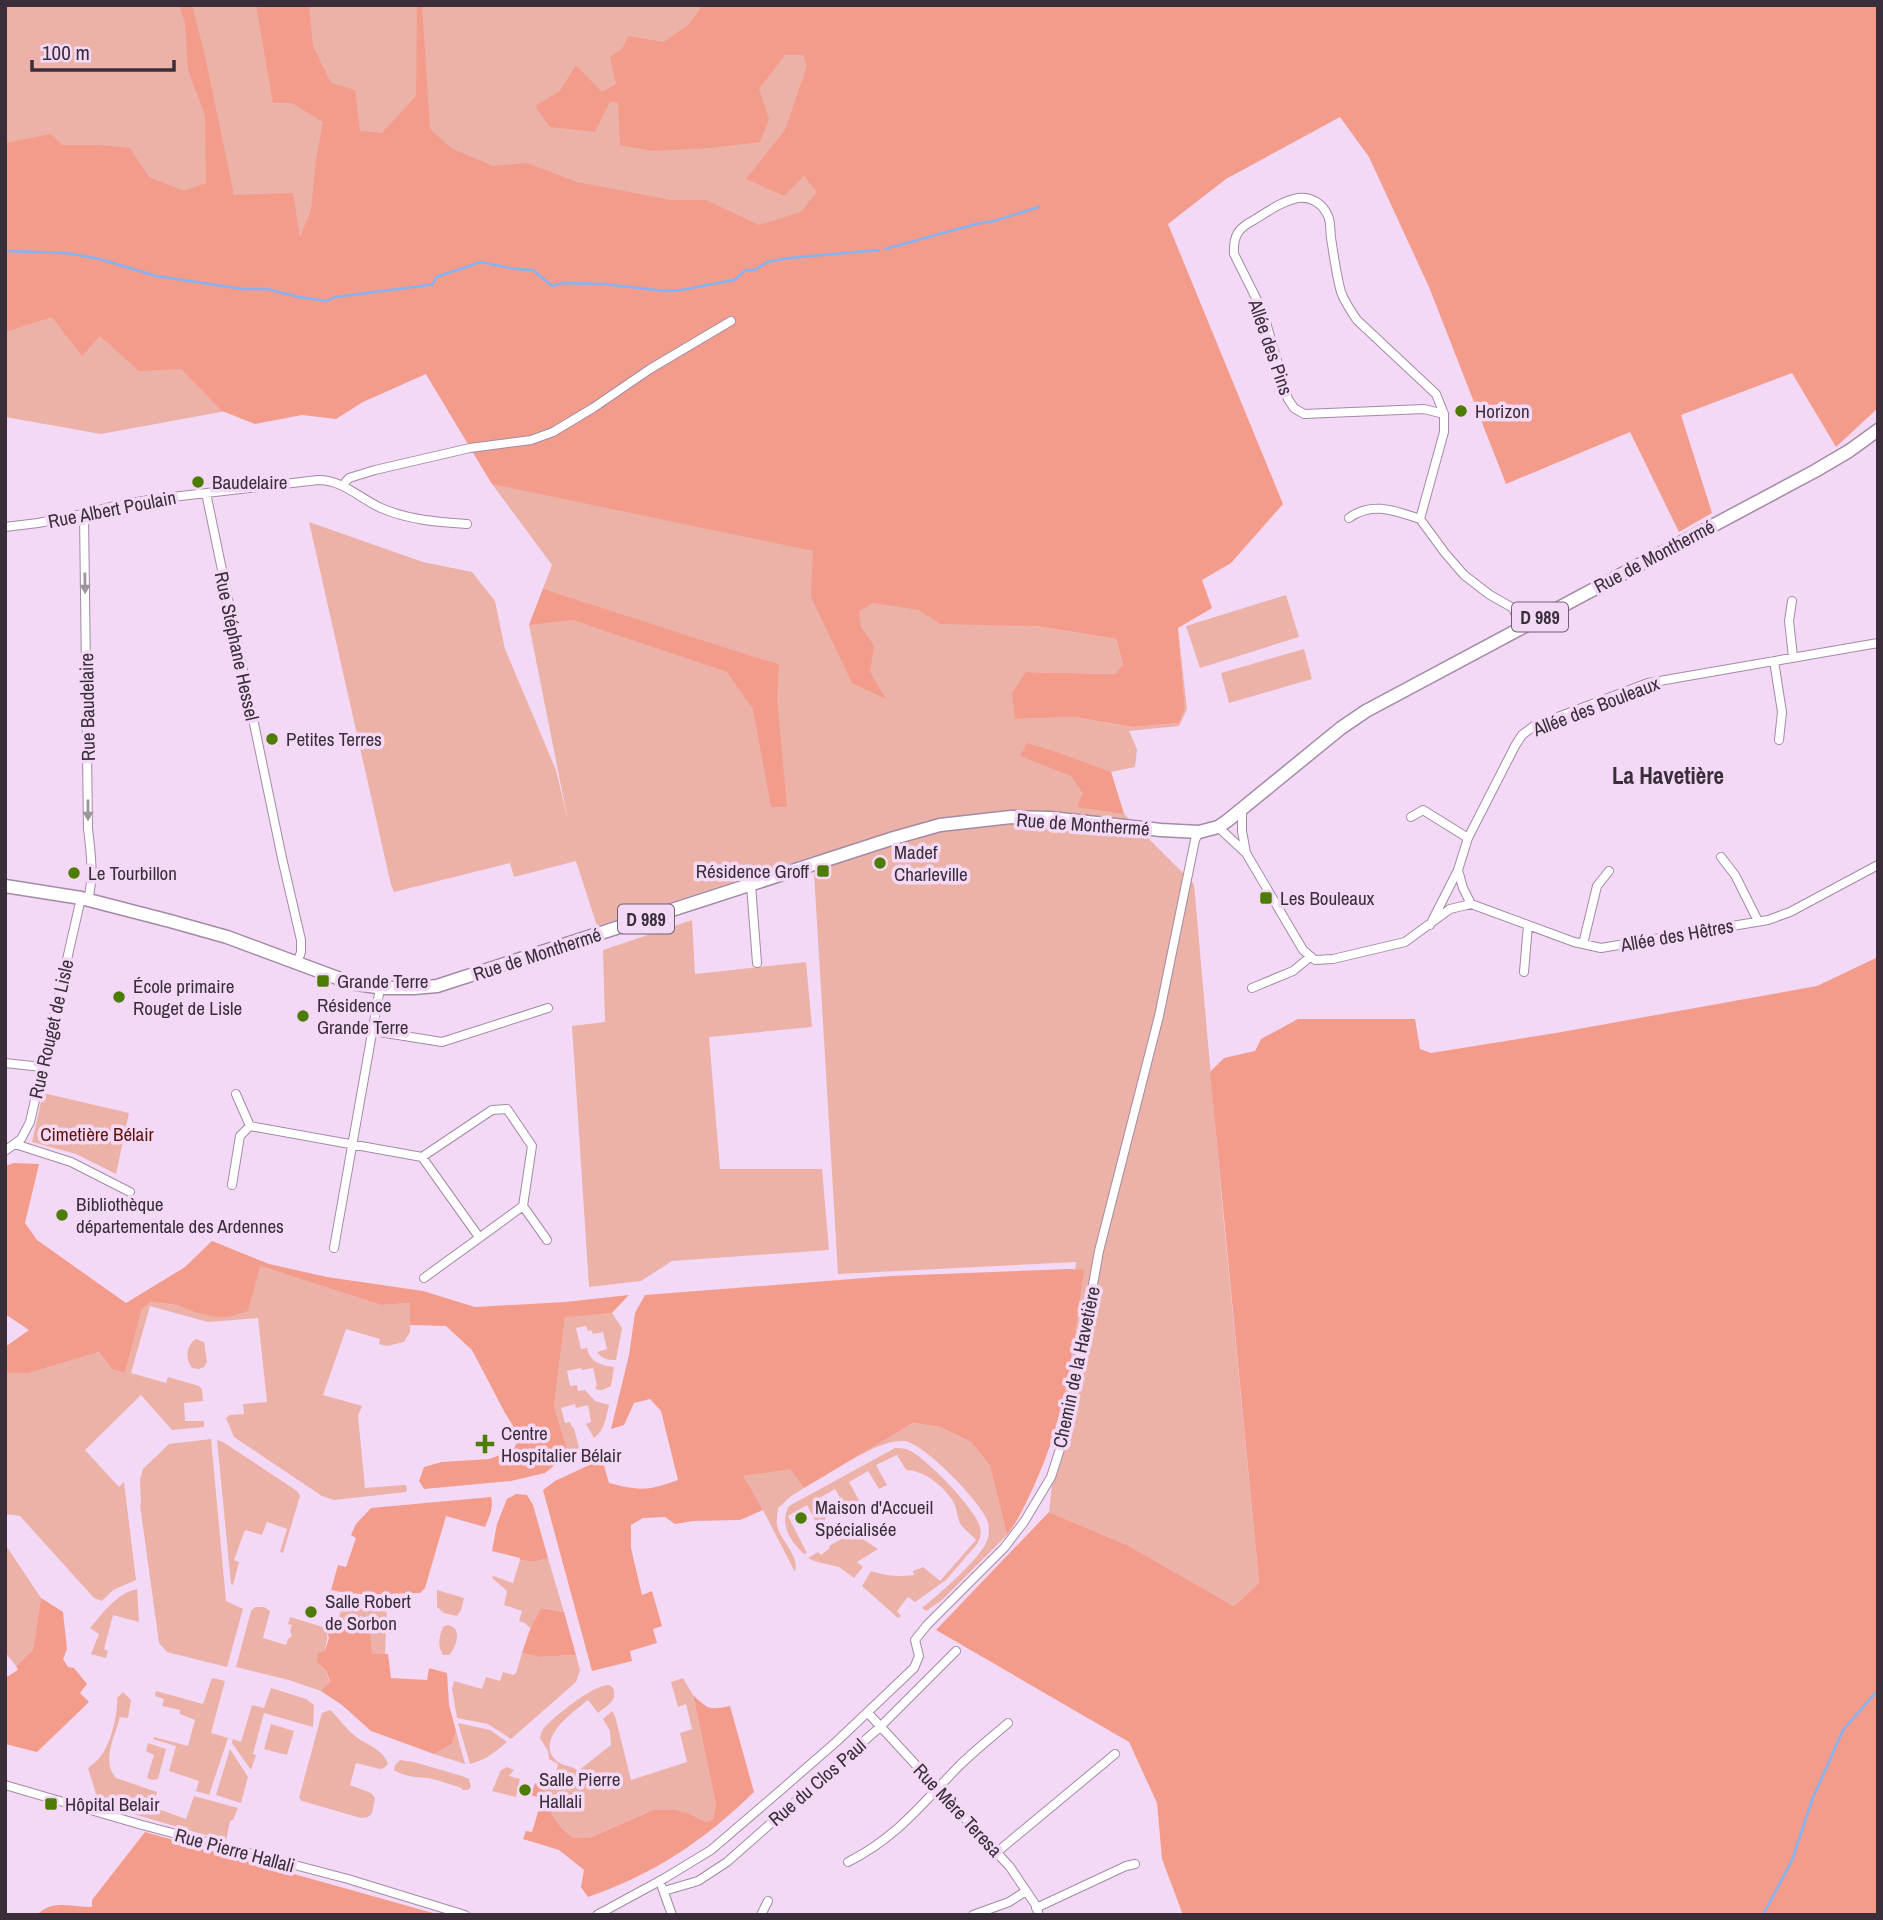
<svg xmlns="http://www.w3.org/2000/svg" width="1883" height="1920" viewBox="0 0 1883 1920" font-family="'Archivo Narrow',sans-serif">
<rect width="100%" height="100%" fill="#f4d9f6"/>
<!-- green -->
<path fill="#ecb2a7" d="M5,5H1239L1225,21L1036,626L1116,639L1123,664L1115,674L1026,672L1015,719L1074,717L1133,727L1179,723L1185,708L1178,628L1187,709L1179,726L1129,731L1137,749L1135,767L1111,772L1124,814L1194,884L1222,1202L1259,1583L1234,1606L1129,1546L1049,1512L1076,1262L838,1274L813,856L597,926L576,861L514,877L510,863L394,892L391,885L309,522L423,562L472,572L495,601L505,649L556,770L568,821L529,625L552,565L492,484L426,374L101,434L5,417Z
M1286,595L1299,637L1200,668L1186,626Z
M1304,649L1312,679L1229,703L1221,673Z
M692,920L695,974L806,962L812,1027L709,1037L720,1169H822L829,1250L672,1261L641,1281L589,1287L572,1026L605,1022L603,950Z
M43,1093L129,1113L116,1174L76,1154L32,1142Z
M260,1266L381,1305L411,1303L410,1332L404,1342L387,1346L379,1344L380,1339L346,1329L323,1395L362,1406L358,1416L365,1488L403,1485H406L407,1489L406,1492L334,1500L322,1496L234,1437L226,1418L230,1415L244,1414L243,1404L267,1402L258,1318L208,1322L150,1306L131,1373L166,1383L168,1377L199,1386L202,1389L203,1401L184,1403L185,1421H204V1427L172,1430L141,1395L85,1450L119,1487L124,1482L136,1580L113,1590L102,1601L94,1598L20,1516L5,1514V1373H29L99,1352L112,1369L125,1373L142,1309L151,1302L177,1305L194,1312Z
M612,1313L622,1328L616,1360C607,1360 602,1359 597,1352L607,1349L603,1332L593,1334L591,1330L588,1331L586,1326L576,1328L581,1349L587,1348C590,1362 600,1365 614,1367L611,1386L602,1390H597L595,1387L597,1386L593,1368L582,1370L581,1368L567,1371L570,1386L577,1385L578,1391L585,1390L595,1401L609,1405C606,1417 605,1430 594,1438L586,1424L591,1422L588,1405L576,1408L575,1404L561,1408L565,1423L570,1422L572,1427L574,1428L579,1448L569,1454L554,1407L565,1316Z
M196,1339L204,1342L207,1362L204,1367L199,1369L192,1368C185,1359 186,1345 196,1339Z
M913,1423L940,1427L971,1442L990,1466L1007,1535L942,1600L926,1611L922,1608C937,1596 984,1556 988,1538C989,1535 989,1526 988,1522C982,1503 924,1443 904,1441C886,1440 869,1451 854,1458Z
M211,1439L226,1601L243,1609L227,1667L167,1652L159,1643L140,1505L141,1504L140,1479L143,1469L169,1444Z
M217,1440L223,1442L297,1491L300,1496L283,1553L280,1552L287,1529L267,1522L262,1535L245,1530L234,1560L239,1562L233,1585L231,1584Z
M895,1448C899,1448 903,1448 906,1449C923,1454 973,1507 979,1524C982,1532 981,1537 977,1544L946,1580L915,1602L908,1597L897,1611L901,1616L898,1618L862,1586L871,1571C886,1576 898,1577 914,1575L913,1571L923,1567L940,1581L976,1540C972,1535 963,1529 960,1523C957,1517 957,1508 953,1501C944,1487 924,1470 906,1470L897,1455L876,1465L887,1485L879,1489L868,1471L849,1482L865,1511L852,1518L835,1489L816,1500L826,1519L817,1524L807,1505L788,1516L807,1553L804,1554C790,1541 779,1524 789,1506Z
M790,1468L804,1488L790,1497L778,1508C778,1513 776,1519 777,1525C780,1541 800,1555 795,1572L763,1510L742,1476Z
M861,1528L868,1533L864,1540L878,1549L857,1562L863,1567L854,1578L839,1567L817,1562L808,1558L818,1552L821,1555L830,1548L829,1546Z
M5,1544L41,1598L33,1650L16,1666L5,1652Z
M548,1558L564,1612L541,1608L531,1629L525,1623L519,1621L522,1611L504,1605L507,1591L492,1578L493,1576L513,1583L520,1560L534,1562Z
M137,1589L139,1622L113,1615L104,1649L108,1651L106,1658L91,1654L99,1634L90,1628C103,1613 117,1593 137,1589Z
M437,1590L464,1598L461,1610L457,1616L444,1613L437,1607Z
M350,1599L385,1600L387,1605L385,1654L372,1655L353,1620L337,1624L344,1600Z
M255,1607H264L270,1611L263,1638L286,1645L288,1639L292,1636L290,1631L292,1625L288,1624L290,1617L326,1628C329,1639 326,1641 325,1652C324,1663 326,1673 330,1683L321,1691L289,1680L236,1667L251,1611Z
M447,1625C463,1627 457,1646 449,1655H443C437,1645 439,1637 443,1627Z
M522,1653L538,1657L576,1655L580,1670L576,1682L511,1739L488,1724L457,1718L452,1689L454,1681L482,1689L486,1677L500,1681L503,1672L513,1675L516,1673Z
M212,1678L225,1681L211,1733L228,1738L209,1795L196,1791L199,1781L169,1771L176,1746L153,1739L154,1737L188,1746L195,1720L180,1714V1710L162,1706L164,1699L155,1696L156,1691L203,1704Z
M683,1678L693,1695L716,1805L713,1819L706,1822L690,1814L653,1810L589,1838H573C555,1824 546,1808 543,1785H541L543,1778L554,1781L558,1764L549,1759L548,1751L540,1738C541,1734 541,1732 544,1728C552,1718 595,1683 609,1685C610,1685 612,1687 613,1688C618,1701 608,1705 598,1713L588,1700C573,1712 532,1741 558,1762C565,1767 572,1765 578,1771L611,1745L610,1731L603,1719L612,1711L615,1716L631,1780L687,1762L680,1733L692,1729L686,1704L678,1707L671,1682Z
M271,1688L306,1699L314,1705L313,1727L264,1713L253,1754L256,1755L251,1770L232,1743L233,1739L241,1742L252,1705L264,1708Z
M123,1692L131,1700L128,1718L120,1717C115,1736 101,1761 116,1778L157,1792L153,1807L186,1819L194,1796L238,1808L233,1820L230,1821L226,1841L99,1804L88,1768C92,1765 97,1761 100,1757C111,1744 118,1714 117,1698Z
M330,1710C339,1718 345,1728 354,1735C365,1745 383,1748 388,1764L384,1768L380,1769L356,1763L350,1785L371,1793L375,1798L372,1813L368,1817L361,1818L302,1801L299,1798L322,1713Z
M458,1723L490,1730L507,1742C495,1752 486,1760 470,1764Z
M271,1724L294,1731L287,1755L264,1749Z
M456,1731L465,1764L434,1754L452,1744Z
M148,1743L166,1749L158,1779L152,1780L147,1778L154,1755L146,1751Z
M230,1749L248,1777L241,1803L216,1795Z
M400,1760L414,1762L462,1776L469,1779L471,1787L468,1790H462V1788C451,1785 439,1780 428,1778C416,1777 405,1777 394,1770L395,1765Z
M507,1767L514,1770L509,1776L520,1779L516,1797L492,1791L501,1770Z"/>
<!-- forest -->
<path fill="#f39c8c" d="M179,5H192L205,56L234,195L293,193L300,237L311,210L316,160L323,122L292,103H273L256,5H309L313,46L331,83L355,90L360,131L382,133L416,96L417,5H422L430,129L451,148L493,166L527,163L577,182L671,200H706L759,225L801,212L817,192L804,176L784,196L746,179L785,130L807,66L803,55H785L759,89L769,119L760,142L711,148L652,151L620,145L618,102H610L595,132L550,127L535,106L560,91L576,65L602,92L616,84L610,57L622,49L628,36L664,42L689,24L703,5H1878V408L1836,447L1792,373L1681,415L1712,513L1679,532L1630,432L1506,484L1429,287L1369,157L1340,117L1226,179L1168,224L1283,504L1231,563L1202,580L1212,608L1178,628L1185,708L1179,723L1133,727L1074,717L1015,719L1012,693L1026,672L1115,674L1123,664L1116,639L1036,626L940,624L919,610L873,603L859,611L861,627L874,646L870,672L886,699L852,683L811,597L813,551L492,484L426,374L363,402L336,419L302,415L255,424L222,411L181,369L139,371L100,336L82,356L52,317L5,332V143L51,134L62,145H101L130,148L149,177L184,191L206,183L205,115L188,70L185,23Z
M543,589L754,657L779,664L777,698L787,807H771L753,709L727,672L573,620L529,625Z
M1027,743L1056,752L1111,772L1124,814L1077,807L1083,793L1071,776L1020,756Z
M1878,957V1915H1183L1162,1859L1157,1803L1129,1742L936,1630L1049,1512L1129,1546L1234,1606L1259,1583L1210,1072L1224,1058L1255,1051L1261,1039L1298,1019H1415L1420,1049L1431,1053L1556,1033L1817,986Z
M14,1163L39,1164L25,1223L37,1240L126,1303L185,1267L212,1241L269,1264L327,1277L423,1291L475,1307L565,1302L629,1295L612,1313L565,1317L554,1407L569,1454L545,1473L511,1481L424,1489L419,1481L424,1467L442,1462L489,1459L513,1450L520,1437L505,1413L472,1350L446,1326L410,1325V1303L381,1305L260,1266L248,1311L228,1317H217L194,1312L177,1305L151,1302L142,1309L125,1373L112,1369L99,1352L29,1373H5V1347L29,1330L5,1314V1166Z
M1069,1269L1084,1270C1073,1346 1066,1418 1033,1488C1025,1505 1018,1521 1007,1535L990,1466L971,1442L940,1427L913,1423L804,1488L790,1469L743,1476L763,1510L740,1520L693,1521L675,1524L665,1517L643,1518L631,1525V1548L642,1595L652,1591L662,1626L653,1629L657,1643L630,1651L632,1661L592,1671L543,1490L555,1481L602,1459L609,1483C640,1491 648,1491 678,1480L661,1411L650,1399L634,1403L624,1425L611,1429L629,1355L635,1313L645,1295L891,1276Z
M516,1494L527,1495L533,1505L548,1558L534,1562L520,1560V1558L492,1551L497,1524L507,1499Z
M491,1497C494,1508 489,1517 485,1527L446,1516L425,1588L420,1593C391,1593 360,1597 331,1590L338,1565L346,1567L356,1538L351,1535L356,1524L371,1508Z
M41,1598L63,1612L67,1649L63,1659L68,1667L74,1668L87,1684L80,1693L89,1702L37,1752L5,1744V1678L18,1670L16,1666L33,1650Z
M541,1608L564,1612L576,1655L538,1657L522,1653L529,1632Z
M353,1620L369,1625L372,1654H388L391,1678L427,1680L429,1668L447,1673L449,1705L456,1731L452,1744L434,1754L371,1731L342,1705L321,1691L330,1682L326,1670L317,1662L318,1653L325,1651L329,1638L326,1628Z
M693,1695C709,1710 709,1710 730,1706L754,1792C702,1842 656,1873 588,1897L581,1887L584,1870L559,1850L523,1839L526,1831L532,1832L542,1799L531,1795L535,1783L543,1785C546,1808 555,1824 573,1838H589L653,1810H675L690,1814L706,1822L713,1819L716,1805Z
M145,1832L440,1915H37C52,1899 71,1907 92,1907V1900Z"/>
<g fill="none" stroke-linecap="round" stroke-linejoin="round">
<!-- stream -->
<path stroke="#84b3f4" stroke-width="2.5" d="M885,249L976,224L994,221L1039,207
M5,251L67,253L100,259L156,276L243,289H267L299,297L327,301L335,297L429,285L433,284L436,277L481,262L515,269L533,270L552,286L564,283L603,284L665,291L681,290L734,280L746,270H755L767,262L789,258L879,250
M1763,1915L1792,1860L1812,1800L1843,1730L1878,1690"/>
<!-- street casing -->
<g stroke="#a38aa5" stroke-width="10">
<path id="street" d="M343,485L349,478L375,470L470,448L531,440L553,432L593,408L650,369L731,321
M206,493L282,858L301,940V952L297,963
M84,514L88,829C91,853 94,876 88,900
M1349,518C1372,501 1395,511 1420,519
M1420,519L1444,432V414L1436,394L1357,320C1351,311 1345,303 1341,292C1336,274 1334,256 1331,238C1330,231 1331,222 1328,216C1323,204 1311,196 1298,198C1282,201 1267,212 1254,220C1238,228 1233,236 1234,254L1263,312L1288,399L1294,408L1304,414L1424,409L1444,414
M1420,519L1445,553L1464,575L1490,595L1513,608L1521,627
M5,527L38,523L84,514L114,506L155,499L318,480C343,480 359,498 381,508C409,520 437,522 467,524
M1792,601L1789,621L1793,657
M1774,661L1782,712L1779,740
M1242,808V831L1246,853
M1411,817L1423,810L1468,838
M1218,827L1246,853L1303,950L1315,960L1333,959L1405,942L1450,909L1471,904
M1721,857L1735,875L1758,921
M1458,870L1463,888L1471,904
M751,885L757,963
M1471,904L1574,942L1601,948L1768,920L1790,912L1878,865
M1430,925L1458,870L1468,838L1515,746L1522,735L1534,726L1648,683L1878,643
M1583,944L1597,886L1609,871
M1524,972L1528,925
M1252,988L1293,971L1310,957
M373,1031L442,1042L548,1008
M5,1063L42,1067
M236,1094L250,1126L422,1157L492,1110L507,1109L532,1146L523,1206L424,1278
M15,1144L71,1162L130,1192
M5,1151L21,1139L30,1122L81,898
M422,1157L479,1237
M232,1185L240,1136L250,1126
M523,1206L547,1240
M334,1248L380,988
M868,1713L1010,1867L1035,1904L1039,1915
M5,1785L142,1825L348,1879L465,1915
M997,1852L1115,1754
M848,1862C897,1837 921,1805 959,1766C974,1751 992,1737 1008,1723
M662,1887L672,1915
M664,1891L698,1881L727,1862L880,1727L956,1651
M1036,1908L1126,1866L1135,1864
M597,1915L665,1878L711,1850L774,1796L836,1742L914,1668L919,1656L915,1640L927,1625L1004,1548L1024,1522L1051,1477L1068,1424L1099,1251L1159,1016L1195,840L1199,832
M761,1915L768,1901
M973,1915L1009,1902L1026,1891"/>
</g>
<!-- primary casing -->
<g stroke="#a38aa5" stroke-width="15">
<path id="primary" d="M5,886L81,898L170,921L227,937L351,983L383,988H414L437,986L894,838L940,825L1011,817L1050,818L1161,830L1199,832L1218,827L1227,821L1341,728L1366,711L1815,471L1849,451L1878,430"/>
</g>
<!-- street -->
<use href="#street" stroke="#fff" stroke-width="8"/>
<!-- primary -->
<use href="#primary" stroke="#fff" stroke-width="12"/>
</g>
<!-- one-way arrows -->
<defs><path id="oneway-solid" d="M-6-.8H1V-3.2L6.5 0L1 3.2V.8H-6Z" transform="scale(1.75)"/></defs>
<g fill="#9c969c">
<use href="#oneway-solid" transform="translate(85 583) rotate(89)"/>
<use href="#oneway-solid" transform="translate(88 810) rotate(90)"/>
</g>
<!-- markers -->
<g fill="#4d7c04" stroke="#f4d9f6" stroke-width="2.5">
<circle cx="1461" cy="411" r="7"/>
<circle cx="198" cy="482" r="7"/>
<circle cx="272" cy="739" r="7"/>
<circle cx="880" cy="863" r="7"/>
<rect x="816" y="864" width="14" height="14" rx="3.5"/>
<circle cx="74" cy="873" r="7"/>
<rect x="1259" y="891" width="14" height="14" rx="3.5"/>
<rect x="316" y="974" width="14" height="14" rx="3.5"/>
<circle cx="119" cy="997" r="7"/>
<circle cx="303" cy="1016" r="7"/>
<circle cx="62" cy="1215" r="7"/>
<path d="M481.5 1433.5h7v7h7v7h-7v7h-7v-7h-7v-7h7z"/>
<circle cx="801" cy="1518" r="7"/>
<circle cx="311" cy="1612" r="7"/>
<circle cx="525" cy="1790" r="7"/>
<rect x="44" y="1797" width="14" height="14" rx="3.5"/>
</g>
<g text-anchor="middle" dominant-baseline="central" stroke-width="7" stroke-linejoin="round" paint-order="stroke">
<!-- shield labels -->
<g fill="#f4d9f6" stroke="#716172" stroke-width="2">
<rect x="1512" y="602.5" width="56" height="29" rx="5"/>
<rect x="618" y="904.5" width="56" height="29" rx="5"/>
</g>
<g font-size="18" font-weight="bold" fill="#392e3a">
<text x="1540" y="617">D 989</text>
<text x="646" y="919">D 989</text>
</g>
<!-- street labels -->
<g font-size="19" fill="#392e3a" stroke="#f4d9f6">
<text transform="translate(1271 347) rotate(71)">Allée des Pins</text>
<text transform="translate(112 509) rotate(-11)">Rue Albert Poulain</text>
<text transform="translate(1654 556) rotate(-28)">Rue de Monthermé</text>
<text transform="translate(237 646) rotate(78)">Rue Stéphane Hessel</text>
<text transform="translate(1596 706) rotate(-21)">Allée des Bouleaux</text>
<text transform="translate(87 707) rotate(-91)">Rue Baudelaire</text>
<text transform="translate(1083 824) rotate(4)">Rue de Monthermé</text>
<text transform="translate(1677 935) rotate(-10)">Allée des Hêtres</text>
<text transform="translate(537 954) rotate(-18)">Rue de Monthermé</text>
<text transform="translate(51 1029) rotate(-77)">Rue Rouget de Lisle</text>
<text transform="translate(1076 1367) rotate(-78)">Chemin de la Havetière</text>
<text transform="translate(817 1782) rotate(-41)">Rue du Clos Paul</text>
<text transform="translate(958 1810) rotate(47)">Rue Mère Teresa</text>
<text transform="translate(235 1850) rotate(15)">Rue Pierre Hallali</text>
</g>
<!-- poi labels -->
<g font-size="19" fill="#392e3a" stroke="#f4d9f6" text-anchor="start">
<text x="1475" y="411">Horizon</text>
<text x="212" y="482">Baudelaire</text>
<text x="286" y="739">Petites Terres</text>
<text x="894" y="852">Madef<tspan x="894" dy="22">Charleville</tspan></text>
<text x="809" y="871" text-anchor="end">Résidence Groff</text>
<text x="88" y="873">Le Tourbillon</text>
<text x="1280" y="898">Les Bouleaux</text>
<text x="337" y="981">Grande Terre</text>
<text x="133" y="986">École primaire<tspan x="133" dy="22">Rouget de Lisle</tspan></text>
<text x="317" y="1005">Résidence<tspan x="317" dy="22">Grande Terre</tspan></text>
<text x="76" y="1204">Bibliothèque<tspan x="76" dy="22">départementale des Ardennes</tspan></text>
<text x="501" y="1433">Centre<tspan x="501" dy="22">Hospitalier Bélair</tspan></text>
<text x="815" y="1507">Maison d'Accueil<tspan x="815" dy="22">Spécialisée</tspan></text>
<text x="325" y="1601">Salle Robert<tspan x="325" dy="22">de Sorbon</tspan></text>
<text x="539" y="1779">Salle Pierre<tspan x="539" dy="22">Hallali</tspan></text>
<text x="65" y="1804">Hôpital Belair</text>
</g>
<!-- park labels -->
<g font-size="19" fill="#5e1209" stroke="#f4d9f6">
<text x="97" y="1134">Cimetière Bélair</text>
</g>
<!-- quarter labels -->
<g font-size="23" font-weight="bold" fill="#392e3a" stroke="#f4d9f6">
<text x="1668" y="775">La Havetière</text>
</g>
</g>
<!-- border -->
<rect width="1883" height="1920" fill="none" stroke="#392e3a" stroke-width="14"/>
<!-- scale -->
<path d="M32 60v10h142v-10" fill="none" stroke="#392e3a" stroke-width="3.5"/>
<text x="42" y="60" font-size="21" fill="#392e3a" stroke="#f4d9f6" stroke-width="5" paint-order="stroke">100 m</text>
</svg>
